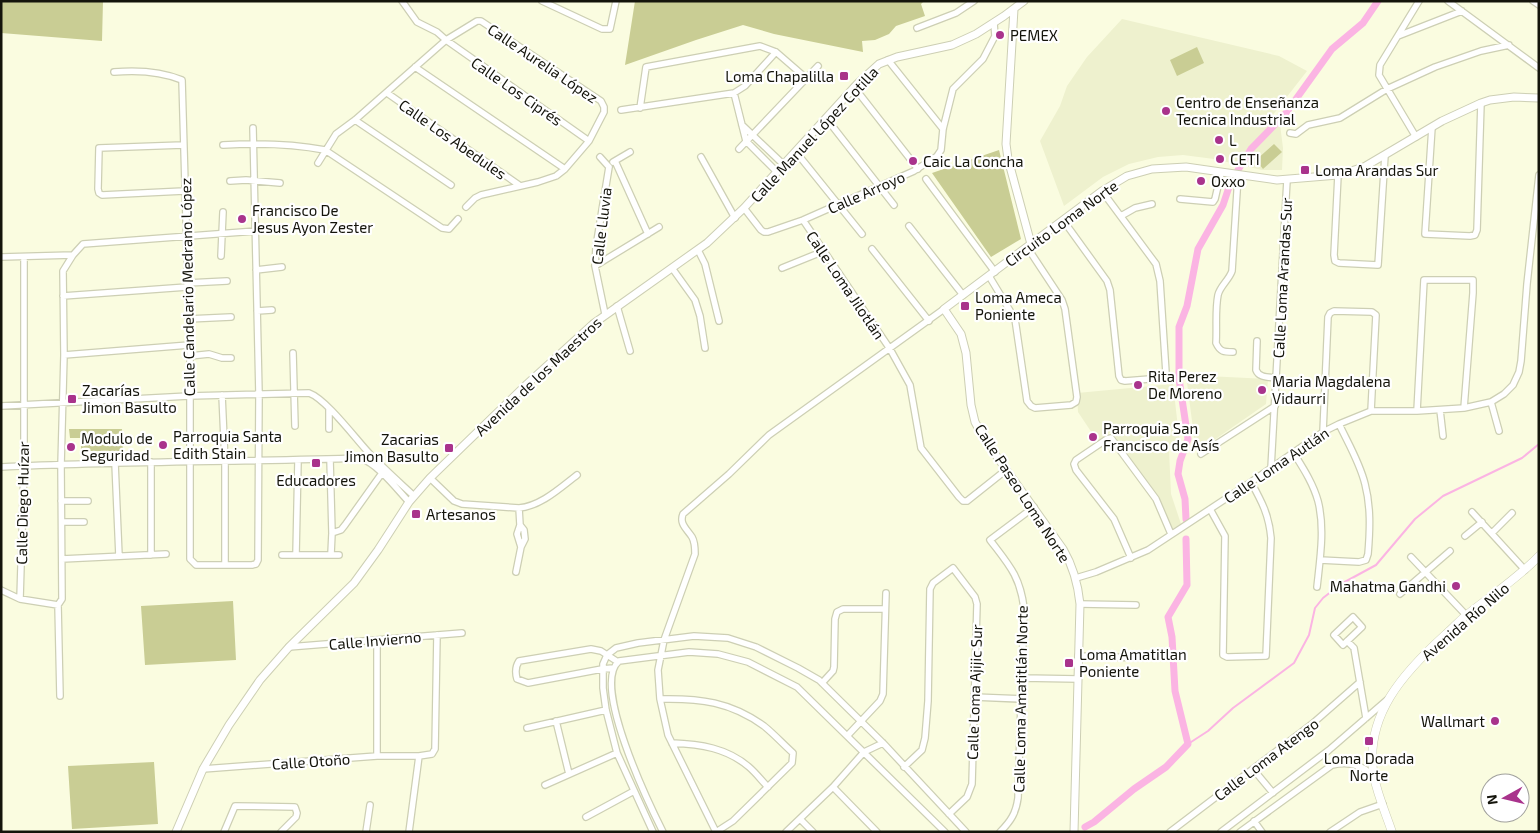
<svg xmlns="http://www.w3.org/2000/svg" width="1540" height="833" viewBox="0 0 1540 833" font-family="'Exo 2',sans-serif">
<rect width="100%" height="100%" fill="#fafce0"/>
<!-- built -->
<path fill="#eef1ce" d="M1122,19L1279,56L1307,71L1272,116L1280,124L1283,148L1282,170H1262L1214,159L1183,155L1158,157L1129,164L1103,177L1064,206L1040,141L1060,106L1067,86L1087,57Z
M1186,375L1268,379L1266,404L1207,445L1195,444Z
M1173,384L1180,445H1173L1169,450L1171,494L1181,524L1172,530L1159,497L1111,432L1098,442L1078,412L1077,393Z"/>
<!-- green -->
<path fill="#c9cd94" d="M4,1H103L102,41L1,33V3Z
M635,1H924L921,4L925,16L896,26L889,34L875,40L862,41L863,52L774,34L743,25L696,40L625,65Z
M1197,47L1204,63L1177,76L1170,60Z
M1274,144L1282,152L1263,169L1256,160Z
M999,150L1021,239L991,257L932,173Z
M69,429H122L123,451H81V438H70Z
M233,601L236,660L145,665L141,606Z
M154,762L158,824L72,829L68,766Z"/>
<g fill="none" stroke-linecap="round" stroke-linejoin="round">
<!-- stream -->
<path stroke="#fbb4e3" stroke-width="2" d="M1188,744L1208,731L1233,708L1294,663L1309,635L1315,608L1323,598L1341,584L1376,565L1415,519L1443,496L1522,458L1539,444"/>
<!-- canal -->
<path stroke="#fbb4e3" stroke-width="7" d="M1238,170L1251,149L1286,113L1332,49L1363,23L1378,1
M1186,519L1185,499L1178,474L1180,461L1188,439L1179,379V327L1187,306L1198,249L1223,205L1229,187
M1085,827L1094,822L1134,789L1166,767L1188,744L1175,691L1172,637L1168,617L1187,585L1186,539"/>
<!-- minor casing -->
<g stroke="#cdcfb4" stroke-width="8">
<path id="minor" d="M402,1L417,22L437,32L446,40L589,141
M542,1L602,29H610L616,1
M1448,1L1539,68
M1533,1L1539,5
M917,28L956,13L974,1
M1398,36L1462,11
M888,60L943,129
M415,67L565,169
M114,72C137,70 160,71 182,80L190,356V559L196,565H252L256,564L258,560L259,394L253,128
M854,87L918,169
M387,93L519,185
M734,93L746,141L777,172
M640,108L646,67L760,46L776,52L806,78
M621,110L734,93L745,86L776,52
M826,118L894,205
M355,120L451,185
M742,125L784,165
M1432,127L1425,234L1470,236L1475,235L1477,230L1481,103
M1290,133L1296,134L1308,125L1340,118L1387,89L1435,67L1481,51L1509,45
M1416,137L1379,75L1380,65L1419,1
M183,145L99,148L98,189L99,193L102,195L184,191
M223,145C255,143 294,144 325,150L442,228L449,229L458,219
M739,149L818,66
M796,152L862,234
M600,157L609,167
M701,157L735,218
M615,161L648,234
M613,162L630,152
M318,163L336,134L355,120L446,40L477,21H481L601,101L604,107V112L589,141L565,169L556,176L538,182L481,195L475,198L466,207
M1338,175L1334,255L1335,261L1339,263L1378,265L1385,155
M926,179L995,272
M230,181L246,180L280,183
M1180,199L1213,202L1215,199L1221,173
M744,208L761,230L764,232H768L803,220L914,171L937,156L941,150L943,129L953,89L983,59L995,36L994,23
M1121,216L1135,208L1152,204
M803,220L890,349L910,385L921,448L959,497L963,501H967L1006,470
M1063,220L1107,281L1110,290L1119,376L1121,380L1125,381L1162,378L1165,376L1166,373L1160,281L1156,264L1102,191
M909,226L963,295
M872,249L929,321
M698,250L705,264L719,321
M221,256L223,212
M1,257L73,255
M595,266L659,227
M672,268L695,300L700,316L705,348
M782,268L824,251
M256,270L282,267
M989,276L1015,319L1027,401L1031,406L1035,408L1071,405L1076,402L1077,397L1065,309L1062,300L1027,247
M187,283L227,281
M63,296L187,287
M617,306L630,351
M257,311L272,310
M605,314L595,266L596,247L609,167
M188,319L231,317
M1257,341L1256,370C1259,378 1269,377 1276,378
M1233,352C1224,352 1220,352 1216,343C1217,328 1215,310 1218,295C1220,286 1229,280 1232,271L1238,176
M293,353L295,426
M64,355L189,345
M190,356L209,354L222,358H231
M222,395L225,462V565
M1491,402L1499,431
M1,406L189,396L309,393C326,399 355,438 369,453C383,468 399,482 414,496
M329,409V429
M1440,410L1443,436
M1417,411L1424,280H1473V293L1464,408
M1323,432L1328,317L1330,313L1334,311L1372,312L1376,315L1371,411
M1293,452C1303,468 1313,483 1318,501C1325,528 1320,559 1317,587
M1201,454L1275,406
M330,459L332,533L331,554
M151,462V555
M115,463L119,556
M1,467C121,461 241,462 360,458C378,464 396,488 409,502
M1271,468L1287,180
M430,478L454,501L462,504L519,508C541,506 560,488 577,475
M61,501H88
M1210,509L1225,536L1223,655L1227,657L1266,656L1271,538C1269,515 1262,502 1251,482
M1472,512L1525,570
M62,522H84
M520,525L517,534L521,547
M332,533L341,530L345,525L382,473
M1492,533L1512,513
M1465,536L1482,522
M282,555H339
M296,555L298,461
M1411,557L1466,615
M1131,558L1114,519L1076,470L1074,464L1076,460L1107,439L1111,438L1156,499L1171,534
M62,559L166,554
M1320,560L1359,562L1366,560L1368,554C1370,530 1371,507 1365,484C1360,463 1348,443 1339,424
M516,572L521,547L525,539L524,530L520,525L519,508
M1076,578L1096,572L1148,550L1251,482L1323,432L1339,424L1371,411H1417L1464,408L1491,402L1504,394L1513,385L1519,372L1521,361L1527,284L1539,175
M1,590L20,599L58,605
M1400,594L1450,551
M20,599L24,466V257
M1080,604L1136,605
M1353,617L1362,627L1343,645L1334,635Z
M1347,641L1354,648L1366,718
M289,647L462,633
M1078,656L1143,658
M613,668L602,669L528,683L517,679C515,672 515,667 519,661L591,649L601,651L618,662
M1022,678L1078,679
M822,683L833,671L834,667L835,619L837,612L843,609H885
M60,696L58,605L62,599L61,465L64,355L63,271L73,255L83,244L283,229
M974,697L1021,699
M660,699C700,698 731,702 764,726C774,734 783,744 793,753L792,763L733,821L716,832L668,735L660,699L658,670L664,640L695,554C695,548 695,542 692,537C687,529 679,524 683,514L729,474L769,435L944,309
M556,721L569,774
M527,728L606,710
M848,735L880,701L883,694L886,593
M672,743C700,744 727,748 749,767C756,773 762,781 768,787
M377,756V640
M904,767L922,750L925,738L928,701L930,589L933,583L953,568L975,597L977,604L972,784L967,797L949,814
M203,769L377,756H419L432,754L435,749L437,635
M1253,769L1273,793
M545,785L617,753
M833,787L877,832
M586,817L634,791
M800,819L813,832
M1254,821L1262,832
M224,832L235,806L295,807L297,813L296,817L281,832
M366,832L370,805
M409,832L419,756
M653,832L617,753L606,710L603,688V664L607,655L616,648L638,643L694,636L728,638L756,647L798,668L819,680L883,743L966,832
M663,832C649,804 591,684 619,661L689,652L718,654L748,662L797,687L945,832
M786,832L833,787L864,752L883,743
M1000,832C1011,821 1016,813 1018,798L1024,608C1020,576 1009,565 990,540L1034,507
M1170,832L1312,724L1360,682
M1221,832L1329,750L1388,699
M1240,832L1332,765C1348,761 1363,765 1374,777
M1330,832L1360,812L1383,804"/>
</g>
<!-- tertiary casing -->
<g stroke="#cdcfb4" stroke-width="9">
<path id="tertiary" d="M1014,9L1006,144L1008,159L1031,244
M176,832L203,769L229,725L260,680L289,647L354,583L378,550L409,502L430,478L527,384L593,324L707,243L744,208L858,83L879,64L897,57L952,45L976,34L1004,16L1024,1
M1074,832L1080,604C1078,584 1073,566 1063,549L985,440L975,422L971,405L966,353L961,334L944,309L1102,191L1127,176L1152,169L1186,167L1277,180L1338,175L1364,167L1442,121L1481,103L1490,100L1514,97L1539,98"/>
</g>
<!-- secondary casing -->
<g stroke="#cdcfb4" stroke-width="9">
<path id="secondary" d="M1392,832C1386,814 1378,796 1374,777C1363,716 1404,672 1446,634C1453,628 1460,620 1468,614C1492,595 1518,578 1539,556"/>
</g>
<!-- minor -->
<use href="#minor" stroke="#fff" stroke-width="5.5"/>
<!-- tertiary -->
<use href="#tertiary" stroke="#fff" stroke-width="7"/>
<!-- secondary -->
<use href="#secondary" stroke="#fff" stroke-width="8"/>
</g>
<!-- markers -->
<g fill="#a9338c" stroke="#fff" stroke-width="2">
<circle cx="1000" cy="35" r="5"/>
<rect x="839" y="71" width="10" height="10" rx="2.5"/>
<circle cx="1166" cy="111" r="5"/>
<circle cx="1219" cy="140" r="5"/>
<circle cx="1220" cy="159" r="5"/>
<circle cx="913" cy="161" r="5"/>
<rect x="1300" y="165" width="10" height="10" rx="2.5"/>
<circle cx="1201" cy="181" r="5"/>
<circle cx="242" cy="219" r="5"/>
<rect x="960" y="301" width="10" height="10" rx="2.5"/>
<circle cx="1138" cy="385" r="5"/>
<circle cx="1262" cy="390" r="5"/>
<rect x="67" y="394" width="10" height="10" rx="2.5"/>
<circle cx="1093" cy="437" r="5"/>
<circle cx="163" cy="445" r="5"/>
<circle cx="71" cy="447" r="5"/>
<rect x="444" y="443" width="10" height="10" rx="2.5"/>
<rect x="311" y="458" width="10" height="10" rx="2.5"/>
<rect x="411" y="509" width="10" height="10" rx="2.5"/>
<circle cx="1456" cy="586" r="5"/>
<rect x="1064" y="658" width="10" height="10" rx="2.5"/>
<circle cx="1495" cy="721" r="5"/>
<rect x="1364" y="736" width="10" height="10" rx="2.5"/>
</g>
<g text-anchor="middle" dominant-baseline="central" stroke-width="4.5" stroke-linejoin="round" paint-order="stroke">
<!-- poi labels -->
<g font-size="15" fill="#14140b" stroke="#fff" text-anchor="start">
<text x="1010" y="35">PEMEX</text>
<text x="834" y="76" text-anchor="end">Loma Chapalilla</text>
<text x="1176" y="102">Centro de Enseñanza<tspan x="1176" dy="17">Tecnica Industrial</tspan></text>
<text x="1229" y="140">L</text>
<text x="1230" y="159">CETI</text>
<text x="923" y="161">Caic La Concha</text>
<text x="1315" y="170">Loma Arandas Sur</text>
<text x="1211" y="181">Oxxo</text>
<text x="252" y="210">Francisco De<tspan x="252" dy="17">Jesus Ayon Zester</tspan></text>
<text x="975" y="297">Loma Ameca<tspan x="975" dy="17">Poniente</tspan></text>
<text x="1148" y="376">Rita Perez<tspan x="1148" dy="17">De Moreno</tspan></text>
<text x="1272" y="381">Maria Magdalena<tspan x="1272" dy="17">Vidaurri</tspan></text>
<text x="82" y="390">Zacarías<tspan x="82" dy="17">Jimon Basulto</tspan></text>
<text x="1103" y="428">Parroquia San<tspan x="1103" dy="17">Francisco de Asís</tspan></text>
<text x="173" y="436">Parroquia Santa<tspan x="173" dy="17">Edith Stain</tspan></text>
<text x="81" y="438">Modulo de<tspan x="81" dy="17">Seguridad</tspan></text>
<text x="439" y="439" text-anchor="end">Zacarias<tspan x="439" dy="17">Jimon Basulto</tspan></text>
<text x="316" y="480" text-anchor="middle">Educadores</text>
<text x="426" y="514">Artesanos</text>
<text x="1446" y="586" text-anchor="end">Mahatma Gandhi</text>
<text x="1079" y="654">Loma Amatitlan<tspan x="1079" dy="17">Poniente</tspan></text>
<text x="1485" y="721" text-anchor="end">Wallmart</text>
<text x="1369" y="758" text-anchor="middle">Loma Dorada<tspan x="1369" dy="17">Norte</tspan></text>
</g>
<!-- street labels -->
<g font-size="15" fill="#14140b" stroke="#fff">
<text transform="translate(543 63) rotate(34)">Calle Aurelia López</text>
<text transform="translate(517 91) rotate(35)">Calle Los Ciprés</text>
<text transform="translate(814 134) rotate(-47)">Calle Manuel López Cotilla</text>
<text transform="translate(453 139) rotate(35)">Calle Los Abedules</text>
<text transform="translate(866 192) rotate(-24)">Calle Arroyo</text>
<text transform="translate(1061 223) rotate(-36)">Circuito Loma Norte</text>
<text transform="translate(601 226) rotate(-83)">Calle Lluvia</text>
<text transform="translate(1282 278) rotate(-87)">Calle Loma Arandas Sur</text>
<text transform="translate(846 285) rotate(56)">Calle Loma Jilotlán</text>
<text transform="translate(187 287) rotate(-91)">Calle Candelario Medrano López</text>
<text transform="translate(538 376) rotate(-43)">Avenida de los Maestros</text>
<text transform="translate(1276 465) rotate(-34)">Calle Loma Autlán</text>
<text transform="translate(1023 493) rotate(57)">Calle Paseo Loma Norte</text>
<text transform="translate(22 503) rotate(-89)">Calle Diego Huízar</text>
<text transform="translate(1465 621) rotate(-41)">Avenida Río Nilo</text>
<text transform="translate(375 640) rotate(-5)">Calle Invierno</text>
<text transform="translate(974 692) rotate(-88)">Calle Loma Ajijic Sur</text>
<text transform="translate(1020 699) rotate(-89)">Calle Loma Amatitlán Norte</text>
<text transform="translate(1266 759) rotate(-37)">Calle Loma Atengo</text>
<text transform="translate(311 761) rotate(-4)">Calle Otoño</text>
</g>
</g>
<!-- border -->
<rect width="1540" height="833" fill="none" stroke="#14140b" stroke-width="5"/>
<!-- north arrow -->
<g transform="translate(1505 798) rotate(262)"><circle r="24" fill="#ffffff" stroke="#a1a19d"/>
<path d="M0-4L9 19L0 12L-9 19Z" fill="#a9338c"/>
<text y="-8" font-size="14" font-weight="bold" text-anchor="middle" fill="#14140b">N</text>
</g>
</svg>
